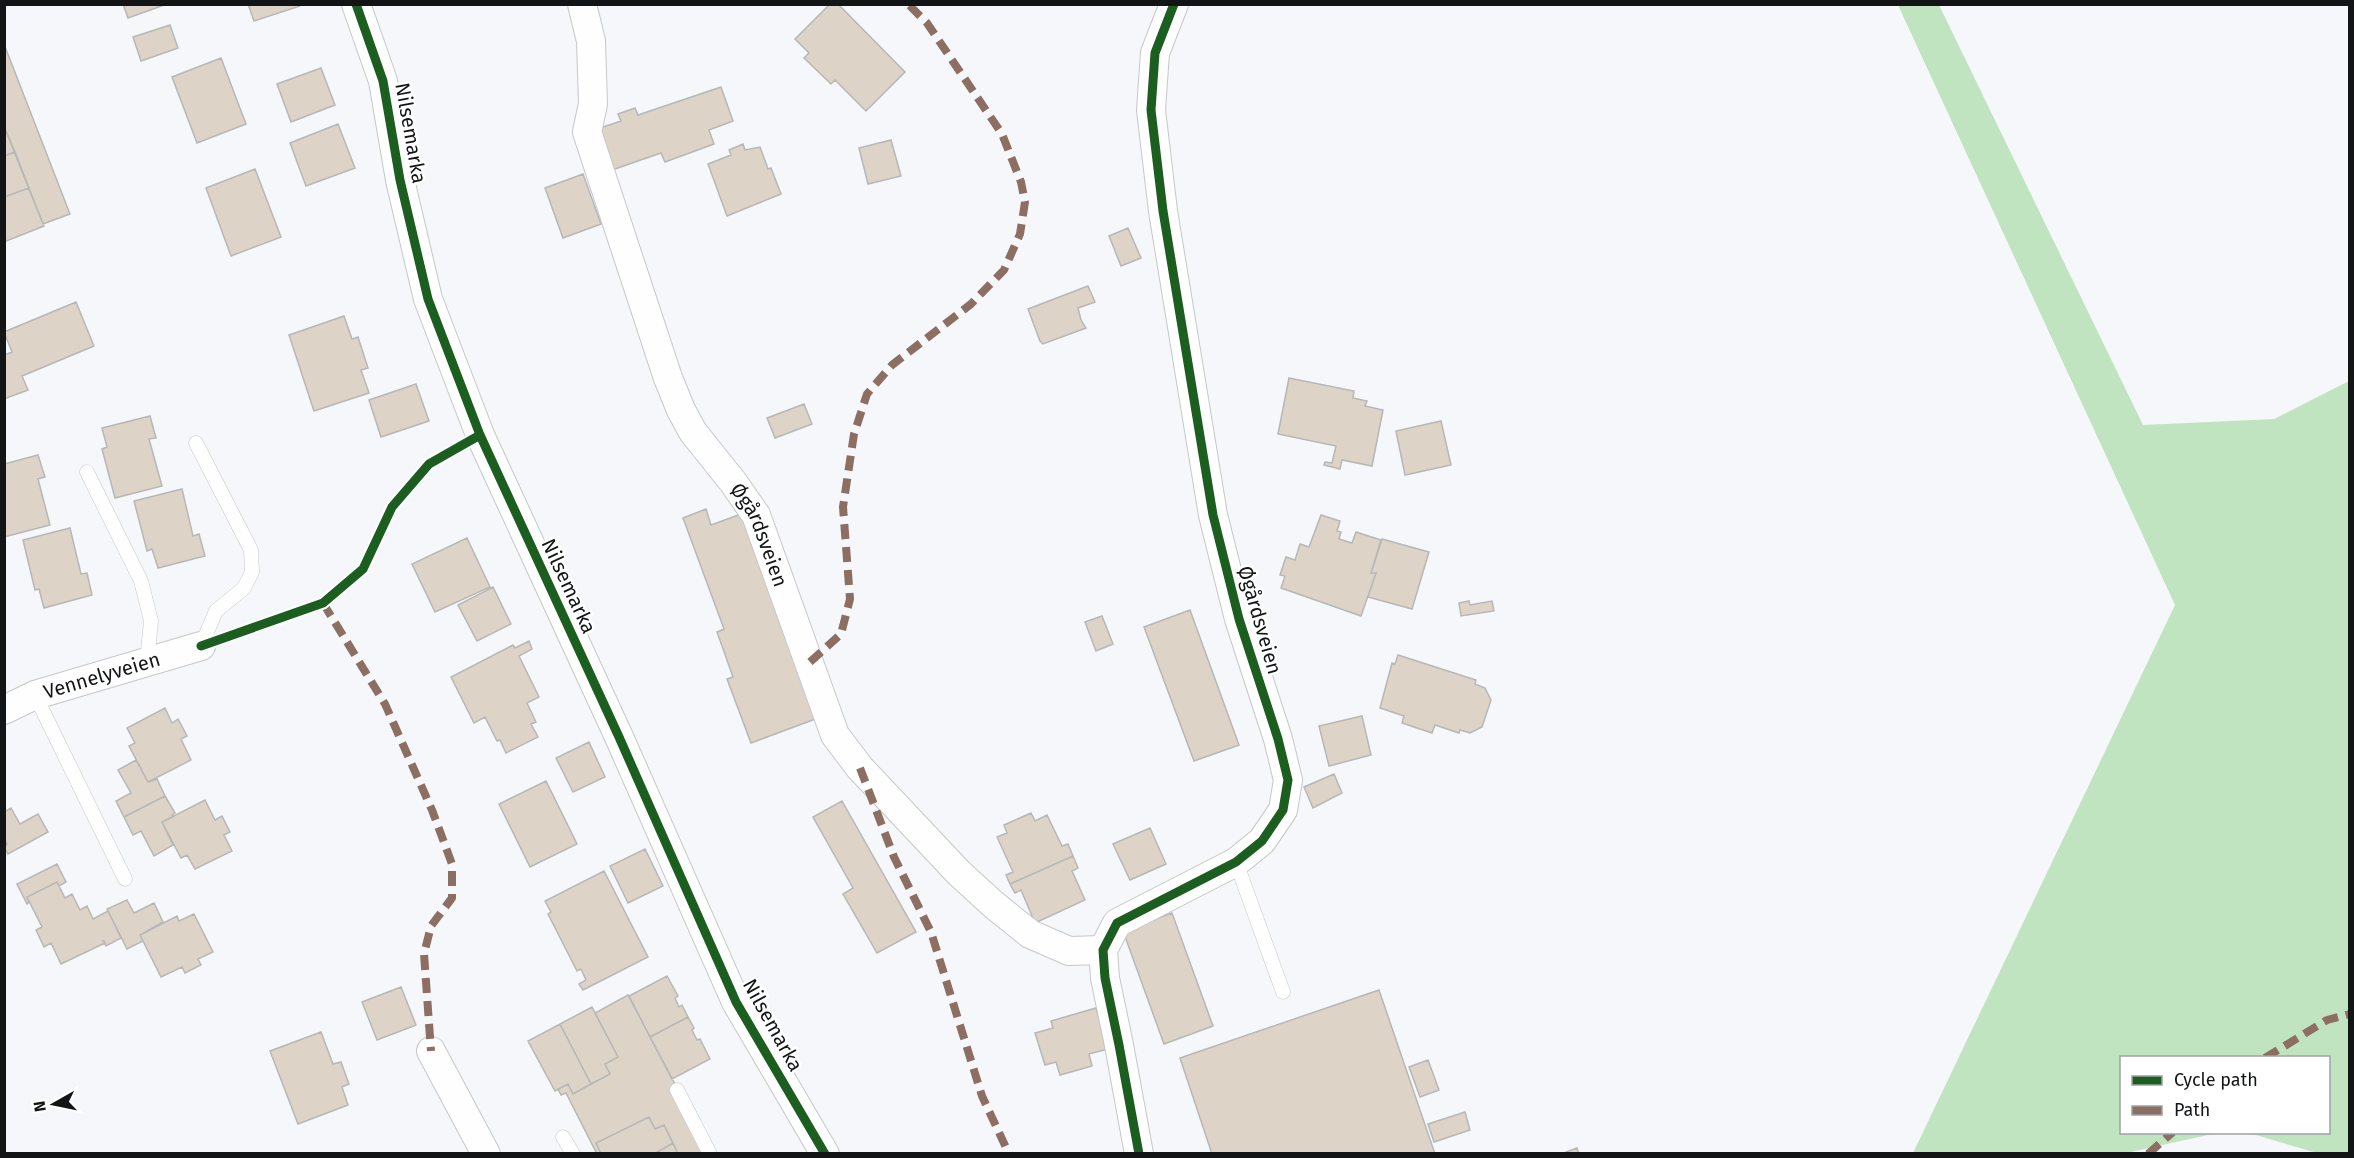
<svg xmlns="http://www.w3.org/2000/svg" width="2354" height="1158" viewBox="0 0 2354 1158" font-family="'Fira Sans',sans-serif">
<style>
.forest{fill:#c1e4c0}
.building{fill:#ddd3c6;stroke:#b7b7b7;stroke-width:1.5}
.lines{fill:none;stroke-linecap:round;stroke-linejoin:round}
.lane-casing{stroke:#c6c7ca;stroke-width:15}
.street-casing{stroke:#c6c7ca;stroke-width:30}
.lane{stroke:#fefefe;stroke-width:14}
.street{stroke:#fefefe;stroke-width:28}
.quiet{stroke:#8d6e63;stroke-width:8;stroke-dasharray:15 8;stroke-linecap:butt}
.cycleway-casing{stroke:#fff;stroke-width:13}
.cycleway{stroke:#1b5e20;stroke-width:9}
.labels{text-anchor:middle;stroke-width:5;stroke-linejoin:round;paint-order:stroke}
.street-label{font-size:20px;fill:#121416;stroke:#fff}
</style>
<rect width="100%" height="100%" fill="#f5f7fa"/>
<!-- forest -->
<path class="forest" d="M 1898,5 L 1939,5 L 2143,425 L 2274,419 L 2349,381 L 2349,1153 L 2317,1153 L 2249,1133 L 2328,1132 L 2328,1058 L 2122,1058 L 2122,1132 L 2217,1133 L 2126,1153 L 1913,1153 L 2175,605 Z"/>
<!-- building -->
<path class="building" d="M 123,4 L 167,4 L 128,18 Z
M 248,4 L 300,4 L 300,6 L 254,21 Z
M 830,4 L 838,4 L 905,72 L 866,111 L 835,80 L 831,84 L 804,58 L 809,53 L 795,39 Z
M 170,25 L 178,48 L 141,61 L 133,37 Z
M 4,44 L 70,214 L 43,224 L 4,126 Z
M 221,58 L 246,124 L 197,143 L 172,77 Z
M 321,68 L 335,105 L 291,122 L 277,84 Z
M 721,87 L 733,121 L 709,130 L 714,144 L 665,162 L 661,153 L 612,170 L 597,129 L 621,121 L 618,114 L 635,108 L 638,115 Z
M 338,124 L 355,168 L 306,186 L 290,143 Z
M 4,126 L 15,152 L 4,156 Z
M 891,140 L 901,176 L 868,184 L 859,148 Z
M 743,144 L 745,150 L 760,147 L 768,169 L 771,168 L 781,194 L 727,216 L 708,164 L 731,155 L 729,150 Z
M 15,152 L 29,188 L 4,197 L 4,156 Z
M 255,169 L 281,237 L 231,256 L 206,188 Z
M 583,174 L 601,224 L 563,238 L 545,188 Z
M 29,188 L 44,226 L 4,242 L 4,197 Z
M 1128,228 L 1141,258 L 1121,266 L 1109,236 Z
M 1088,286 L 1095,302 L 1078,308 L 1081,320 L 1086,328 L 1043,344 L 1040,341 L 1028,309 Z
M 76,302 L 94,346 L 22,376 L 28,390 L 4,399 L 4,355 L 12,352 L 4,332 Z
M 344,316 L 352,339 L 358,337 L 368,368 L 361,370 L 369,393 L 314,411 L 289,335 Z
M 1289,378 L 1354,391 L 1353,398 L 1367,401 L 1365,406 L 1383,410 L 1372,466 L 1342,460 L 1340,469 L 1324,465 L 1325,462 L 1332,463 L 1336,446 L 1278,434 Z
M 416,384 L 429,421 L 381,437 L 369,400 Z
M 804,404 L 812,424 L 775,438 L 767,418 Z
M 150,416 L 156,438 L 149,439 L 162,486 L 115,498 L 102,449 L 107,447 L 102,428 Z
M 1441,421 L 1451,465 L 1405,475 L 1396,431 Z
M 38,455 L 45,477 L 38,479 L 50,525 L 4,537 L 4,464 Z
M 182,489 L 193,536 L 199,534 L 205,556 L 158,568 L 152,549 L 147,551 L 134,501 Z
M 706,509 L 711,525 L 744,513 L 818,718 L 751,743 L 727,679 L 733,677 L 717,632 L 724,629 L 683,518 Z
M 1321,515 L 1340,521 L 1337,531 L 1341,532 L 1339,539 L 1352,543 L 1356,532 L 1381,540 L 1371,573 L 1376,573 L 1361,616 L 1281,588 L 1285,576 L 1280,575 L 1286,557 L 1295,560 L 1300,544 L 1309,547 Z
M 70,528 L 81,574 L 87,573 L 92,595 L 44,608 L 39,589 L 35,590 L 23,540 Z
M 467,538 L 490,587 L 435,612 L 412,564 Z
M 1382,539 L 1429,552 L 1412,609 L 1368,597 L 1376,573 L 1371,573 Z
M 493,587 L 511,624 L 477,641 L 458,605 Z
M 1469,601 L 1470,605 L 1492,601 L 1494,611 L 1461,616 L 1459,603 Z
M 1190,610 L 1239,745 L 1194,761 L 1144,627 Z
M 1102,616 L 1113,644 L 1096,651 L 1085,622 Z
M 529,641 L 532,649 L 519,656 L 539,697 L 527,703 L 536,722 L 531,724 L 538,737 L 506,753 L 500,740 L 497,741 L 485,717 L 474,723 L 451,677 L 513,645 L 515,648 Z
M 1398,655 L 1476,680 L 1475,684 L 1485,688 L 1491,700 L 1482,727 L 1470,733 L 1460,730 L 1459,733 L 1435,725 L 1432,733 L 1402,723 L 1404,716 L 1380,708 L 1392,663 L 1395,664 Z
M 165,708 L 172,723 L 178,719 L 187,736 L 181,739 L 191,760 L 148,782 L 129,746 L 135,743 L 127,728 Z
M 1362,716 L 1371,755 L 1329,766 L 1319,726 Z
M 589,742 L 605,777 L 573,792 L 556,758 Z
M 136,760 L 148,782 L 157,779 L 165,796 L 124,817 L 116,801 L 131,793 L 118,770 Z
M 1334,774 L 1342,793 L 1313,808 L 1304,787 Z
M 546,781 L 577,844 L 530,867 L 499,804 Z
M 165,796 L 175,813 L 172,815 L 173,817 L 162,822 L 173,845 L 154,856 L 141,831 L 133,835 L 124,817 Z
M 205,800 L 215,820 L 222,816 L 230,832 L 224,835 L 232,851 L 195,869 L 187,855 L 181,858 L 162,822 Z
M 842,801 L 916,932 L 877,953 L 843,894 L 853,888 L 813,817 Z
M 11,808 L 20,824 L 38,814 L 48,832 L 8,854 L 4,848 L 7,844 L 4,839 L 4,812 Z
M 1031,813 L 1035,821 L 1047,815 L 1062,846 L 1068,844 L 1073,856 L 1010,884 L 1006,875 L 1013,872 L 997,837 L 1007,833 L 1004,825 Z
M 1150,828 L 1166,864 L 1130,880 L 1113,844 Z
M 645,849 L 663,886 L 628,903 L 610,866 Z
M 1073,856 L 1078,868 L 1072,871 L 1085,900 L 1035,923 L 1021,890 L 1015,893 L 1010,884 Z
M 57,864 L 66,882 L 59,886 L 57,882 L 27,897 L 29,902 L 27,904 L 17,884 Z
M 604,871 L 648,957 L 583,990 L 579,984 L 586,980 L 581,969 L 577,971 L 548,914 L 551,912 L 545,901 Z
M 57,882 L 65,898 L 72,894 L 80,910 L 87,906 L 93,919 L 108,911 L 121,938 L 106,946 L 104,941 L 103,941 L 105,943 L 61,964 L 51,943 L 44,947 L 36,930 L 42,927 L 27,897 Z
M 127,900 L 134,913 L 154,903 L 163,922 L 140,935 L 143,941 L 127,949 L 107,909 Z
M 1172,913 L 1213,1026 L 1164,1044 L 1123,931 Z
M 194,914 L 213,952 L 198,959 L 201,965 L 185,973 L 182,967 L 161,977 L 140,935 L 177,916 L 179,921 Z
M 667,976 L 678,996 L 675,998 L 679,1007 L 682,1005 L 688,1017 L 650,1037 L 629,996 Z
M 401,987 L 416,1025 L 377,1040 L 362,1002 Z
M 1379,990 L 1435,1154 L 1212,1154 L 1180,1058 Z
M 628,995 L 685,1103 L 702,1154 L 678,1154 L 664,1125 L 655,1129 L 649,1117 L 596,1143 L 601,1154 L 597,1154 L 566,1093 L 561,1095 L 558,1089 L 568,1084 L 573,1094 L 610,1074 L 605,1064 L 618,1057 L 595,1013 Z
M 592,1007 L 618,1057 L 605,1064 L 610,1074 L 591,1084 L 560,1024 Z
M 1096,1008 L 1108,1049 L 1089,1054 L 1092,1066 L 1060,1075 L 1056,1062 L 1045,1065 L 1035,1033 L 1053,1028 L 1051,1021 Z
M 688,1017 L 694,1028 L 692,1030 L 697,1040 L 700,1039 L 710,1059 L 672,1079 L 650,1037 Z
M 560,1024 L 591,1084 L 573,1094 L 568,1084 L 555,1091 L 528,1041 Z
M 321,1032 L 333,1064 L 341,1062 L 349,1084 L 342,1087 L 348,1105 L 298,1124 L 270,1051 Z
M 1428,1060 L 1439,1090 L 1420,1097 L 1409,1067 Z
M 1465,1112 L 1470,1130 L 1434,1142 L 1428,1124 Z
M 649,1117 L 655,1129 L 664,1125 L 673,1143 L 654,1154 L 601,1154 L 596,1143 Z
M 673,1143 L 678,1154 L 654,1154 Z
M 1577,1148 L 1579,1154 L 1567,1154 L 1566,1152 Z"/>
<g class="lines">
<!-- lane casing -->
<g class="lane-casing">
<path id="lane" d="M 196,443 L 251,550 L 252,572 L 244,588 L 216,611 L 201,646
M 87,472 L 141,581 L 151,621 L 147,662
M 35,695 L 125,879
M 1236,862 L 1283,992
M 677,1090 L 710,1154
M 563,1137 L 573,1154"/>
</g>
<!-- street casing -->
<g class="street-casing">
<g id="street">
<path d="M 356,4 L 383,81 L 400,180 L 428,299 L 480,435 L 619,737 L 736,1002 L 825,1154"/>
<path id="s1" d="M 582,4 L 591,41 L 593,104 L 587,132 L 668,378 L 681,410 L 693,432 L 733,482 L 756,515 L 835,735 L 860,768 L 959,873 L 994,905 L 1030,934 L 1069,951 L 1103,950"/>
<path id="s2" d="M 4,710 L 35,695 L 201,646"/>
<path d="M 431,1051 L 486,1154"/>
<path d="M 1139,1154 L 1119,1045 L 1105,978 L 1103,950 L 1117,923 L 1236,862 L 1262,841 L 1283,810 L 1288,780 L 1278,739 L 1239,619 L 1213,515 L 1163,211 L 1151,110 L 1155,53 L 1174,4"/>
</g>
</g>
<!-- lane -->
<use href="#lane" class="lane"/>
<!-- street -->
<use href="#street" class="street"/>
<!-- quiet -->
<path class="quiet" d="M 323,603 L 385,704 L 432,810 L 452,864 L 452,898 L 431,926 L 424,954 L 431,1051
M 810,662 L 841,634 L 850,599 L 843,507 L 854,434 L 867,394 L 892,365 L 971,304 L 1004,270 L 1020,234 L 1025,202 L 1021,182 L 1002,134 L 927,23 L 908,4
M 860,768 L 894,857 L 931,932 L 982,1096 L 1009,1154
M 2265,1058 L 2327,1020 L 2350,1014
M 2148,1154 L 2173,1132"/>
<!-- cycleway casing -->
<g class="cycleway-casing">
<path id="cycleway" d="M 356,4 L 383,81 L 400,180 L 428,299 L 480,435 L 619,737 L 736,1002 L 825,1154
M 201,646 L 323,603 L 363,569 L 392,507 L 429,464 L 480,435
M 1139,1154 L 1119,1045 L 1105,978 L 1103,950 L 1117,923 L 1236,862 L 1262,841 L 1283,810 L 1288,780 L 1278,739 L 1239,619 L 1213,515 L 1163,211 L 1151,110 L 1155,53 L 1174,4"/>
</g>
<!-- cycleway -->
<use href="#cycleway" class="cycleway"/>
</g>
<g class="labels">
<!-- street labels -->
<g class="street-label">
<text transform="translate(411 133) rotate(80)" y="7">Nilsemarka</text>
<text dy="7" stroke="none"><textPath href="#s1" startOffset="572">Øgårdsveien</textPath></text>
<text transform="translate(569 586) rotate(65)" y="7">Nilsemarka</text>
<text transform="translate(1260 620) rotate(74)" y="7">Øgårdsveien</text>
<text dy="7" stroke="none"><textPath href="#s2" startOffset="104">Vennelyveien</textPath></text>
<text transform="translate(773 1025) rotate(61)" y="7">Nilsemarka</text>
</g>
</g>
<!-- border -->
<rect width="2354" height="1158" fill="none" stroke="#121416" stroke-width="12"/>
<!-- legend -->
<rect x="2120" y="1056" width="210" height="78" fill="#ffffff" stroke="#a0a1a2" stroke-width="1.5"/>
<rect x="2132" y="1076" width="30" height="9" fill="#1b5e20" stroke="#a0a1a2" stroke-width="1.5"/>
<text x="2174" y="1086" font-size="18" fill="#121416">Cycle path</text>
<rect x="2132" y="1106" width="30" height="9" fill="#8d6e63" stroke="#a0a1a2" stroke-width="1.5"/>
<text x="2174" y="1116" font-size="18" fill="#121416">Path</text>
<!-- north arrow -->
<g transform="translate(54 1104) rotate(261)" stroke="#ffffff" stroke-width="4.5" paint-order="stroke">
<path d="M0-4.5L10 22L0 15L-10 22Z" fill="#121416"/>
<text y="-9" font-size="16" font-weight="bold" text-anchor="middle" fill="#121416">N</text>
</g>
</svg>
